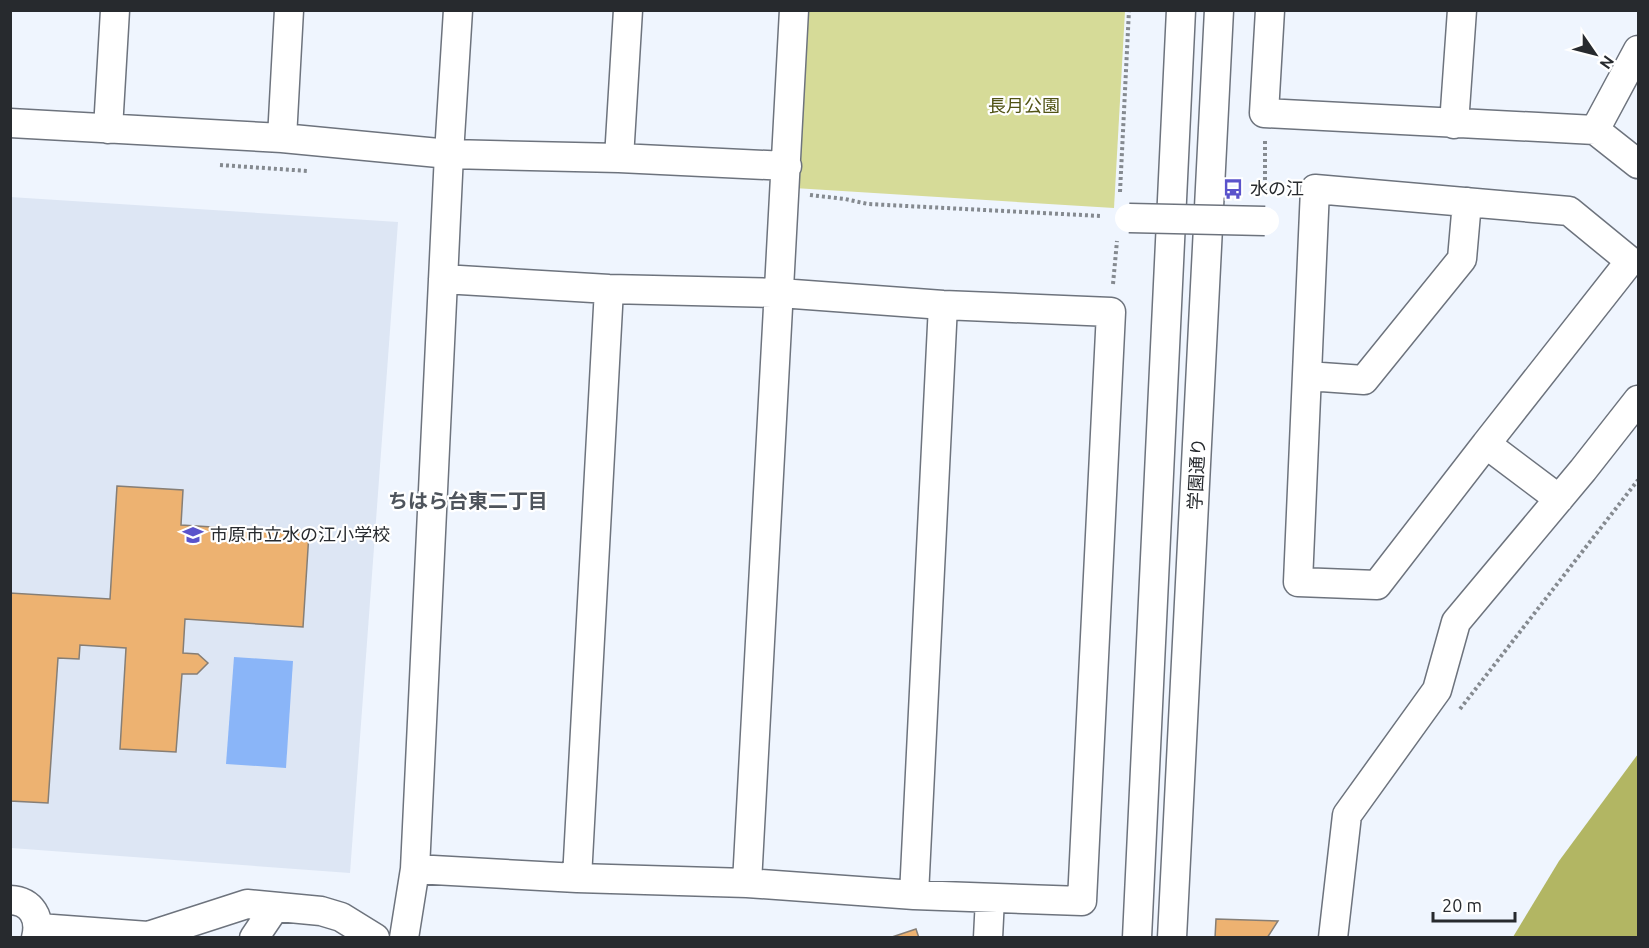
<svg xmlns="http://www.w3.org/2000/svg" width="1649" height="948" viewBox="0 0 1649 948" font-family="Ubuntu,'Noto Sans JP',sans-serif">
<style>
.built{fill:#dde6f4}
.green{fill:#d6db98}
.forest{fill:#b2b663}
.water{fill:#8ab5f8}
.building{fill:#edb271;stroke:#867e75;stroke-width:1.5}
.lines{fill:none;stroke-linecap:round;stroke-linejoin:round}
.minor-casing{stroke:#6d737d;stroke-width:31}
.path{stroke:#858a90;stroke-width:4;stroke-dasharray:3 3;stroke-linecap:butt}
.minor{stroke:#fff;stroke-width:28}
.minor-bridge-casing{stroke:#6d737d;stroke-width:31;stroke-linecap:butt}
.minor-bridge{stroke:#fff;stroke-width:28}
.labels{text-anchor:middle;stroke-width:4.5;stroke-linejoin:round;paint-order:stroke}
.park-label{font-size:18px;fill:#515315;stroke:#fff}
.poi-label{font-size:18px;fill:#272a2e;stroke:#fff;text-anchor:start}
.street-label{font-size:18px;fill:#272a2e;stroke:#fff}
.neighbourhood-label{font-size:20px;font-weight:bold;fill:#4e545c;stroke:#fff}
</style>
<rect width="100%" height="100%" fill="#eff5fe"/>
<!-- built -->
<path class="built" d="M 10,197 L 398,222 L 350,873 L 11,848 Z"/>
<!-- green -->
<path class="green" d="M 803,11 L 1125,11 L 1114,208 L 794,188 Z"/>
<!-- forest -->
<path class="forest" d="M 1638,754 L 1638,937 L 1513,937 L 1559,861 Z"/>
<!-- water -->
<path class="water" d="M 234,657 L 293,661 L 286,768 L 226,764 Z"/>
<!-- building -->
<path class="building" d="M 117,486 L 183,490 L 181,525 L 309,533 L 303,627 L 185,619 L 183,653 L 198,654 L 208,663 L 197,674 L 182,674 L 176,752 L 120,749 L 126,648 L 80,645 L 79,659 L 58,658 L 48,803 L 10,801 L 10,593 L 110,599 Z
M 1216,919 L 1278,921 L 1267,938 L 1215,938 Z
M 916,929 L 919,938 L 889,938 Z"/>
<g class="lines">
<!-- minor casing -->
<g class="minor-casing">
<path id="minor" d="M 1270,10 L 1264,113 L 1595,130 L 1638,164
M 10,123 L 282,138 L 449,154 L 619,158 L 787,166
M 1454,124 L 1462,10
M 108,129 L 115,10
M 1595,130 L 1638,50
M 282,138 L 289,10
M 619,158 L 628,10
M 1307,376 L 1364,380 L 1462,259 L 1467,202
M 1486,444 L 1630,261 L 1569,211 L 1315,189 L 1298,582 L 1377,585 L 1486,444 L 1559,499
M 415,869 L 577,878 L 747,883 L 914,895 L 1082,901 L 1111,312 L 943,305 L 780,293 L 609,289 L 443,279
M 577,878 L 609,289
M 747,883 L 794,10
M 914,895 L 943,305
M 10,900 C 32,901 41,918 36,938
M 39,928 L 148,936 L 247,904 L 321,911 L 341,917 L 375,938
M 254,938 L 275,907
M 404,938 L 415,869 L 449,154 L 458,10
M 988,938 L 990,898
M 1137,938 L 1181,10
M 1172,938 L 1219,10
M 1333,938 L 1347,815 L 1437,690 L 1456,622 L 1583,470 L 1638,400"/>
</g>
<!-- path -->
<path class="path" d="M 1265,141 L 1265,193
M 220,165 L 308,171
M 1120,192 L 1129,10
M 810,195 L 845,199 L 868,204 L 1101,216
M 1113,284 L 1117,241
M 1460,709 L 1638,480"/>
<!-- minor -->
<use href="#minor" class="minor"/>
<!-- minor-bridge casing -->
<g class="minor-bridge-casing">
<path id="minor-bridge" d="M 1129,218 L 1265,221"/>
</g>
<!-- minor-bridge -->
<use href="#minor-bridge" class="minor-bridge"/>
</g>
<!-- icons -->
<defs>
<g id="bus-bare" transform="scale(1.62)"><path d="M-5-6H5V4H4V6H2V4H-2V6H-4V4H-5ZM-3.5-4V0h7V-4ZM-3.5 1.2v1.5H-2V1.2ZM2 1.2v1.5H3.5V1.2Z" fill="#5a53cb" stroke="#fff" stroke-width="2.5" paint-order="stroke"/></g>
<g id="school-bare" transform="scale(1.62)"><path d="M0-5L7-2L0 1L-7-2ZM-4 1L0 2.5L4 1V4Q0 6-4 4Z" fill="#5a53cb" stroke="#fff" stroke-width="2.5" paint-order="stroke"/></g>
</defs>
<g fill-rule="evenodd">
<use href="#bus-bare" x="1233" y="189"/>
<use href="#school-bare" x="193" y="535"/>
</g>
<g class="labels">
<!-- park labels -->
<g class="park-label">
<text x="1024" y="112">長月公園</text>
</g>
<!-- poi labels -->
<g class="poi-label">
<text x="1250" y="195">水の江</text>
<text x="210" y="541">市原市立水の江小学校</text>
</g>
<!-- street labels -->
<g class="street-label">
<text transform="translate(1197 474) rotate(-87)" y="6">学園通り</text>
</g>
<!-- neighbourhood labels -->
<g class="neighbourhood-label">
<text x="468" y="508">ちはら台東二丁目</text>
</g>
</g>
<!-- border -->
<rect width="1649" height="948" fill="none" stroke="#272a2e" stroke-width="24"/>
<!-- north arrow -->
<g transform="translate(1595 54) rotate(125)" stroke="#ffffff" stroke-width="4.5" paint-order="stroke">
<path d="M0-4.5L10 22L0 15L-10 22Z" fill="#272a2e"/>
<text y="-9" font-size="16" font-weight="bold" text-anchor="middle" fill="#272a2e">N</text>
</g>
<!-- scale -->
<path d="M1433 912v9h82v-9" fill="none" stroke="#272a2e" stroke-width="3"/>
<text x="1442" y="912" font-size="18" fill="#272a2e" stroke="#ffffff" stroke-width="4.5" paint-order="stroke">20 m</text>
</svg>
